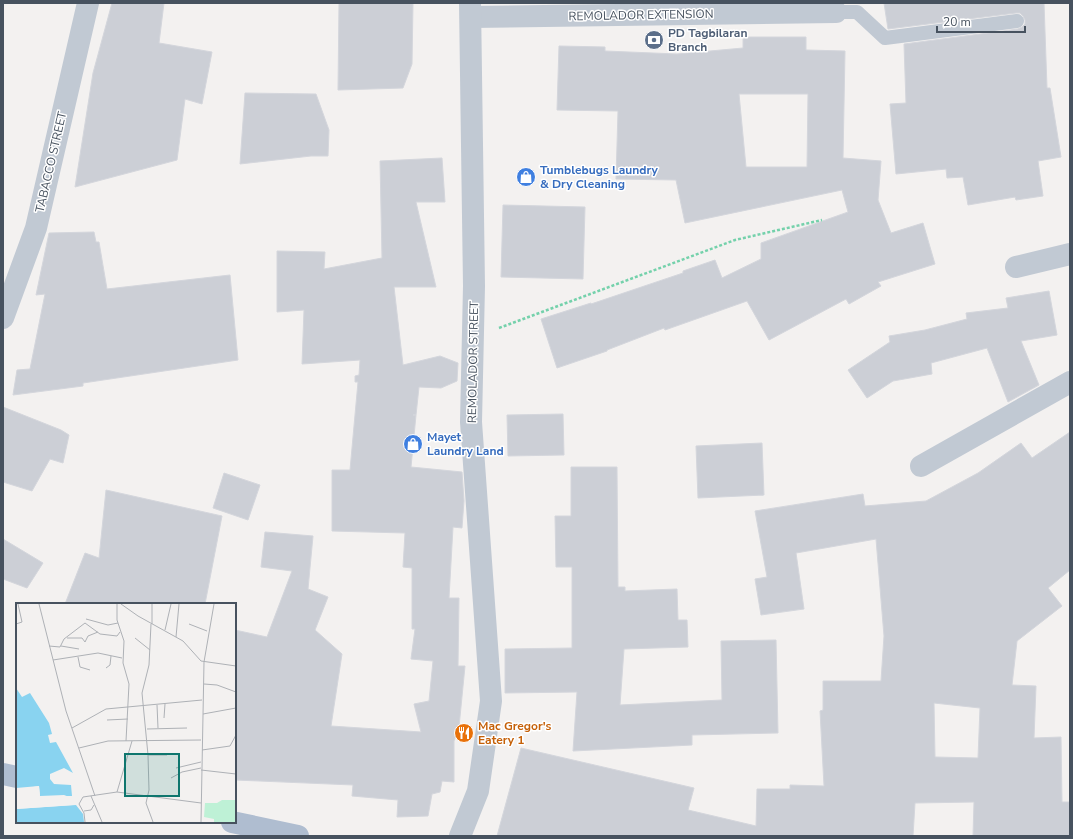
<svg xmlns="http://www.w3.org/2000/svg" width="1073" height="839" viewBox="0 0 1073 839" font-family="'Nunito Sans',sans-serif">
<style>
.building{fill:#cccfd6;stroke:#d4d6dc;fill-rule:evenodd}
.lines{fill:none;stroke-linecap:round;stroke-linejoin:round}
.path{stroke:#74d1ab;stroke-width:2.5;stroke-dasharray:3 2;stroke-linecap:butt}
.service{stroke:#c1c9d3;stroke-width:14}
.minor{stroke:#c1c9d3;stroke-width:22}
.tertiary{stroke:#c1c9d3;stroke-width:22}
.primary{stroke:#afbdd0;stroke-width:22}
.labels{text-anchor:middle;stroke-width:3;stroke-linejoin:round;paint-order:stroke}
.street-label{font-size:12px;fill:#47525f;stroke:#fff}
.service-label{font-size:12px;font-weight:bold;fill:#4e5e75;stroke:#fff;text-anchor:start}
.shop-label{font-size:12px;font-weight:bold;fill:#366cbe;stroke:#fff;text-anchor:start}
.food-label{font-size:12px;font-weight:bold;fill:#c56008;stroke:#fff;text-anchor:start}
.inset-road{fill:none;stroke:#aeb1b6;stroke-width:1}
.view{fill:#0f766e;fill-opacity:0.15;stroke:#0f766e;stroke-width:2}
.inset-edge{fill:none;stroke:#47525f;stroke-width:2}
</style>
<rect width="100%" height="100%" fill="#f3f1f0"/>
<!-- building -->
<path class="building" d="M 112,3 L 164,3 L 159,43 L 212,52 L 202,104 L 185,99 L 177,160 L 75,187 L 93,73 Z
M 339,3 L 413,3 L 412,64 L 403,88 L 338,90 Z
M 884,3 L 1044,3 L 1047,88 L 1050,88 L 1061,157 L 1038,161 L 1043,196 L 1016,200 L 1015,197 L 968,205 L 963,177 L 947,178 L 946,169 L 896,174 L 890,104 L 906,103 L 904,44 L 1018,29 L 1022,27 L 1025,24 L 1025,20 L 1023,16 L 1020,13 L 1016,13 L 888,29 Z
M 743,37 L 806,37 L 806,50 L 845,51 L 843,158 L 881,161 L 878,200 L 891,233 L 923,223 L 935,264 L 878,282 L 881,286 L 849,304 L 846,299 L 769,340 L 747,301 L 665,330 L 664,328 L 607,350 L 607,351 L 557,368 L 541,319 L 591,303 L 591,304 L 683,273 L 683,271 L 715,260 L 722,278 L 761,259 L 761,243 L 848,212 L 842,190 L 685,223 L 676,180 L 616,179 L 618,111 L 557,110 L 559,46 L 605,47 L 605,51 L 677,54 L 743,48 ZM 739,94 L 808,94 L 807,167 L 746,167 Z
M 245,93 L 316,94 L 329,130 L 328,156 L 311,156 L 240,164 Z
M 442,158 L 445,202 L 416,202 L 436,287 L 394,287 L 403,365 L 440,356 L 458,363 L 457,381 L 441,388 L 419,387 L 416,415 L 413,415 L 416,415 L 411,467 L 462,472 L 464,501 L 462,528 L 453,527 L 449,598 L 459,598 L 458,666 L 465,666 L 459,727 L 454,741 L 454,782 L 442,781 L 440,792 L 432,794 L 428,816 L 397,817 L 398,800 L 352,796 L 353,785 L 235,780 L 235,630 L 267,637 L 292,571 L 261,567 L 265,532 L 313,536 L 308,589 L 328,597 L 315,630 L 342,654 L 331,726 L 421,732 L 414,704 L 429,701 L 433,661 L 411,659 L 415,629 L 412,629 L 412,568 L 403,567 L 405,533 L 332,531 L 332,470 L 350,470 L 358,382 L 355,382 L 355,376 L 359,375 L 360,360 L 302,364 L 304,310 L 277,312 L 277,251 L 325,252 L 324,269 L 382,258 L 380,161 Z
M 503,205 L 585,207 L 583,279 L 501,277 Z
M 94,232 L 96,242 L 99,242 L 107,289 L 230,275 L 238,360 L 83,383 L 83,386 L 13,395 L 17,370 L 30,369 L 45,294 L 36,295 L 49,233 Z
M 1049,291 L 1057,335 L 1021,341 L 1039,385 L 1008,402 L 987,348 L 931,363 L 932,374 L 893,381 L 867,398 L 848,370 L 890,342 L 889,336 L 925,330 L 967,319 L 966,313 L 1008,308 L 1006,298 Z
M 3,407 L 61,430 L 69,435 L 63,463 L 50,459 L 32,491 L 3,482 Z
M 563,414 L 564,455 L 508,456 L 507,415 Z
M 1070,432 L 1070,570 L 1048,588 L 1062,606 L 1017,641 L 1012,685 L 1036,686 L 1034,738 L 1061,737 L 1062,802 L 1070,802 L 1070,836 L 973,836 L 974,802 L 915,803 L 913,836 L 497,836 L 521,748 L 694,788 L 688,810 L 756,826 L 757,789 L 790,789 L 790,785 L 824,786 L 820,711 L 823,710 L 823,681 L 881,681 L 884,636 L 876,539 L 796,553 L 804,609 L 761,615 L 755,579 L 767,577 L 755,511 L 863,494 L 865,506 L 926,501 L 978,473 L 1021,443 L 1032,458 ZM 934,703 L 980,708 L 978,758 L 935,757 Z
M 762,443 L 764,495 L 698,498 L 696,446 Z
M 571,467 L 617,467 L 618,587 L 625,587 L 625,591 L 677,589 L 678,620 L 687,620 L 688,647 L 624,649 L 620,705 L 722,700 L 721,641 L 776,640 L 778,733 L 692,735 L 692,745 L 573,751 L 577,692 L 505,693 L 505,649 L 572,648 L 572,567 L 556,567 L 555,516 L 571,516 Z
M 224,473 L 260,485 L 248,520 L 213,508 Z
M 106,490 L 222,516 L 205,604 L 65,604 L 85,553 L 99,558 Z
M 3,539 L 43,563 L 27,588 L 3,579 Z"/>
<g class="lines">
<!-- path -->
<path class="path" d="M 499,328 L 735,240 L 822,220"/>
<!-- service -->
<path class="service" d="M 836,12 L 857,12 L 885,38 L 1017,21"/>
<!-- minor -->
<path class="minor" d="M 471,17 L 836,12
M 1016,267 L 1070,254
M 3,318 L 36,228 L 88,3
M 921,466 L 1070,382"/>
<!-- tertiary -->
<path class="tertiary" d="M 460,836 L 478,791 L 491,701 L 471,422 L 474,286 L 470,3"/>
<!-- primary -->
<path class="primary" d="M 3,774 L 17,777
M 232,822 L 298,836"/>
</g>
<!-- icons -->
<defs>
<g id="bank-disc" transform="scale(1)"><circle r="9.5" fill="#5c6f8a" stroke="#fff"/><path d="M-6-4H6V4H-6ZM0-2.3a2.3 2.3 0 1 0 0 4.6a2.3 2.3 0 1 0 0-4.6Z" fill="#fff"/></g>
<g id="shop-disc" transform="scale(1)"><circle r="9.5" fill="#3f7fe0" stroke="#fff"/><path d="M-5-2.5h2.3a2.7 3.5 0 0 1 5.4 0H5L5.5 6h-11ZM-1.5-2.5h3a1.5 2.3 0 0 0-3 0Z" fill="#fff"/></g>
<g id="restaurant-disc" transform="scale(1)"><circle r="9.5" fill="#e8710a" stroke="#fff"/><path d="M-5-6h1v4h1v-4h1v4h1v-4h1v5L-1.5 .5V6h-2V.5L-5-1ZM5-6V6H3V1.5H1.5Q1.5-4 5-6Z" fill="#fff"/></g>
</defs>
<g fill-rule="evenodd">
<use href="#bank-disc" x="654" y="40"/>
<use href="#shop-disc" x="526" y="177"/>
<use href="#shop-disc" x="413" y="444"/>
<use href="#restaurant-disc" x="464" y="733"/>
</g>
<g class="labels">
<!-- street labels -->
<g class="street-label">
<text transform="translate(641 15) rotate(-1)" y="4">REMOLADOR EXTENSION</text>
<text transform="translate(51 162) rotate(-77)" y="4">TABACCO STREET</text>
<text transform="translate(473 362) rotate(-89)" y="4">REMOLADOR STREET</text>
</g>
<!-- service labels -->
<g class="service-label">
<text x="668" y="37">PD Tagbilaran<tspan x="668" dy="14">Branch</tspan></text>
</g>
<!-- shop labels -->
<g class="shop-label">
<text x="540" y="174">Tumblebugs Laundry<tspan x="540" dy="14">&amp; Dry Cleaning</tspan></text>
<text x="427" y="441">Mayet<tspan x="427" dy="14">Laundry Land</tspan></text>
</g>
<!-- food labels -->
<g class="food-label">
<text x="478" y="730">Mac Gregor's<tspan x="478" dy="14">Eatery 1</tspan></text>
</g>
</g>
<!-- overview -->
<g transform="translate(16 603)">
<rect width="220" height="220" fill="#f3f1f0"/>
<path d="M 206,197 L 220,197 L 220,219 L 198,219 L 198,216 L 188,214 L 189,200 L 201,200 Z" fill="#bef1d6"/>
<path d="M 0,85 L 6,94 L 14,90 L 33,120 L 36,131 L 32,132 L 34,140 L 40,139 L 57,170 L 48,165 L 34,171 L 34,176 L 38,181 L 55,182 L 56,193 L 24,193 L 23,183 L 0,185 ZM 60,202 L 67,211 L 68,219 L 0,219 L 0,206 Z" fill="#89d3f0"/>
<path d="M 23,183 L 24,193 L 48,192 L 56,195 L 24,195 L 21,185 L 0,187 ZM 57,200 L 57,202 L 0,206 L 0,204 Z" fill="#f3f1f0"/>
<path class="inset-road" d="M 23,1 L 50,108 L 79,193M 101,1 L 101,17 L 108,38 L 107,60 L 113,81 L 110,138M 105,1 L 122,13 L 167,38 L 185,58 L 220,63M 136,1 L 136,21M 70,16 L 92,22 L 102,20M 0,21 L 6,19 L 2,1M 135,21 L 133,62 L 126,90 L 132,152 L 133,187 L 130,200 L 137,219M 173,21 L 191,28M 149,27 L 155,1M 160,34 L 163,1M 51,35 L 66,35 L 69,39 L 72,33 L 82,29M 119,35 L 134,47M 33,43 L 44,44 L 48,36 L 69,20 L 84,31 L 101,33 L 104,29M 45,43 L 63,46M 62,54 L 64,64 L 74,67M 37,57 L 82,50 L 106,55M 90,65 L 94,62 L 95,53M 188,81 L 201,82 L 220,89M 141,102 L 142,125M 187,111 L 220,105M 148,115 L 149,101M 91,117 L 112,116M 56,125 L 90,106 L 186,97M 131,126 L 171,125M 63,145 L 92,138 L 185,137M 186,147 L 214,143 L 220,132M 132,152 L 151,152M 160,165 L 185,159M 185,167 L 220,171M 155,175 L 166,169 L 185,165M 101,189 L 116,138M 75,193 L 86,219M 68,208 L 75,207 L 78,202M 69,219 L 68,210 L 63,201 L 67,194 L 101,189 L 185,200M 185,219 L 188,59 L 198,1"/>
<path class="view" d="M 109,151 L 163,151 L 163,193 L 109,193 Z"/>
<rect width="220" height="220" class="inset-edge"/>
</g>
<!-- border -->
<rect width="1073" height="839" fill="none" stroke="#47525f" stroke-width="8"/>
<!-- scale -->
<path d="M937 26v6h88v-6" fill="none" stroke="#47525f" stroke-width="2"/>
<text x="943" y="26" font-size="12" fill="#47525f" stroke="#ffffff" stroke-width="3" paint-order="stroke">20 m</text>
</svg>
